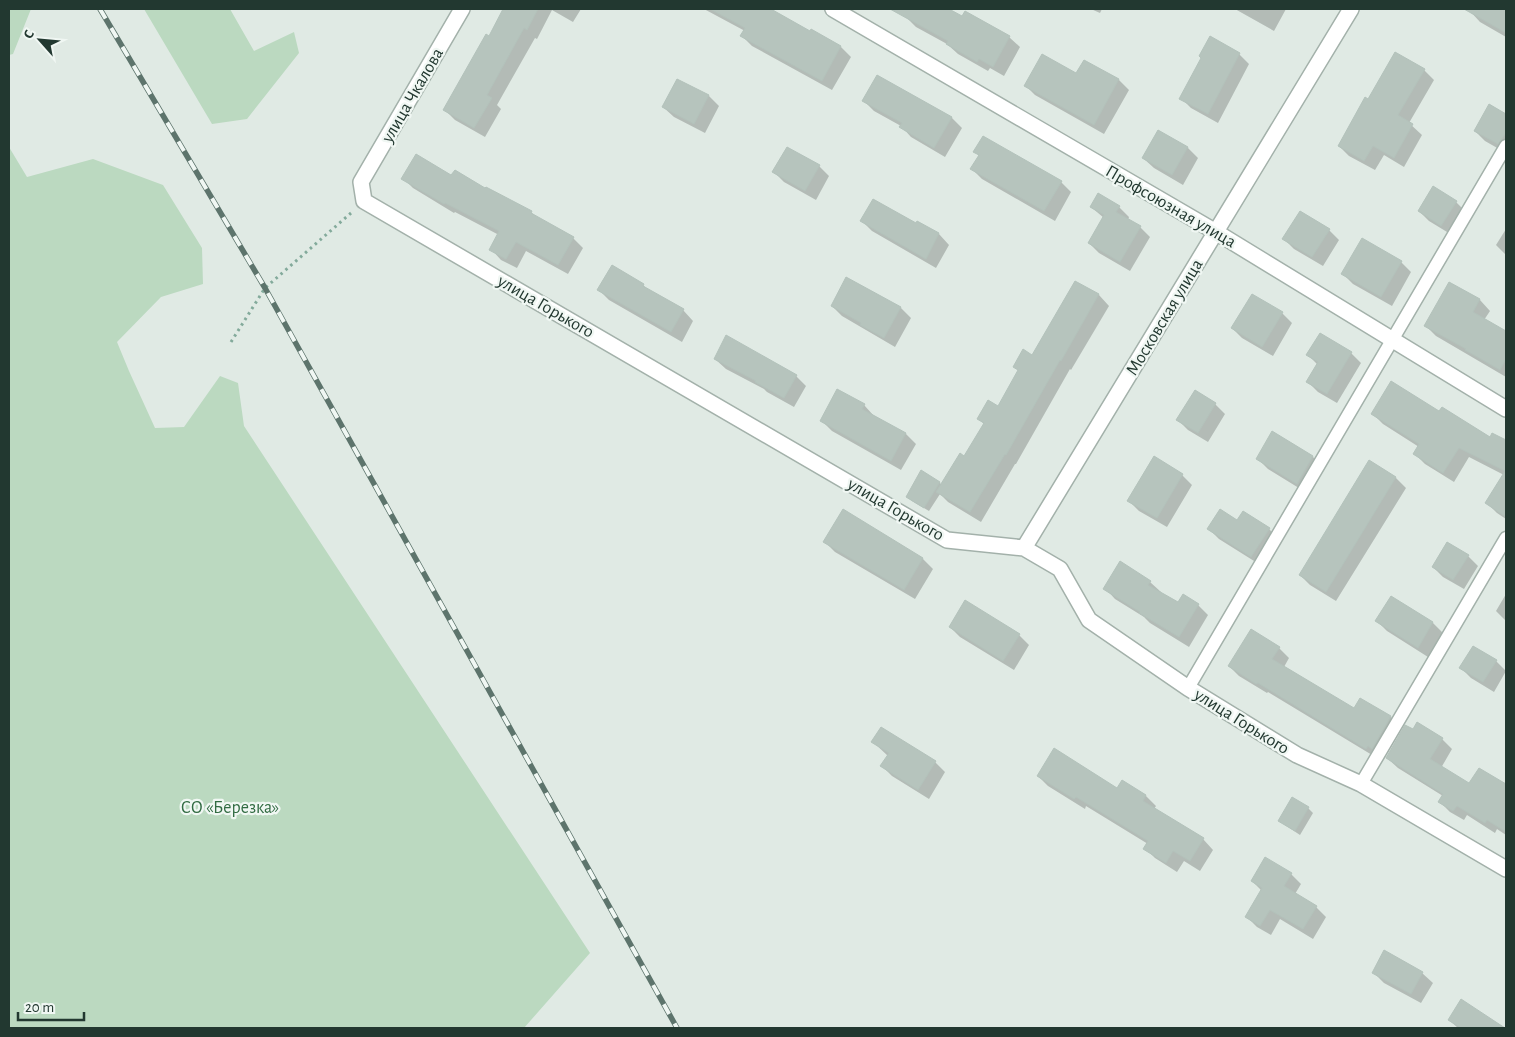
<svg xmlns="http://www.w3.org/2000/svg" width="1515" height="1037" viewBox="0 0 1515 1037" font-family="'Alegreya Sans',sans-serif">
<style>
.green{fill:#bbd9c0}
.shadow{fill:#0003}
.building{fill:#b6c4bd;stroke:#b3c2bb}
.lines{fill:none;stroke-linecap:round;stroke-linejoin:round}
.lane-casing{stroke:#a3b1aa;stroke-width:15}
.street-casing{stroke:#a3b1aa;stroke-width:18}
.path{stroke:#83aa9b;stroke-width:3;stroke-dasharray:2.5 4;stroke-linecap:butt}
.lane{stroke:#fff;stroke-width:12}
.street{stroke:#fff;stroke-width:15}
.rail-casing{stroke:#5d746c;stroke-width:5.5}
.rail{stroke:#f0f7f3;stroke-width:4;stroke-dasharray:11;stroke-linecap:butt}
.labels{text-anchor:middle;stroke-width:4.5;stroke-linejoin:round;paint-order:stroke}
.street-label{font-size:18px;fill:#223830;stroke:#f0f7f3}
.park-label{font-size:18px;fill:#316b42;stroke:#f0f7f3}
</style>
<rect width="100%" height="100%" fill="#e0eae4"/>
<!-- green -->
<path class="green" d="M 9,9 L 31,9 L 13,54 L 9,55 Z
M 144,9 L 230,9 L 254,51 L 294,32 L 299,53 L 247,119 L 212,124 Z
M 9,147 L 27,177 L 93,159 L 163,185 L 202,248 L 203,284 L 161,297 L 117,342 L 129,371 L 155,428 L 184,427 L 220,376 L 238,383 L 244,426 L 590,953 L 524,1028 L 9,1028 Z"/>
<!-- shadow -->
<path class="shadow" d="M 505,9 L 581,9 L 573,22 L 552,10 L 537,39 L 535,38 L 497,105 L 501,109 L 485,137 L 455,120 L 444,109 L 490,37 Z
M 704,9 L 769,9 L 811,33 L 841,47 L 851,57 L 832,90 L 752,46 L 742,36 L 745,31 Z
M 910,9 L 947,9 L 963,18 L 965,12 L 1009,37 L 1020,47 L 1004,76 L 990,68 L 988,71 L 958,54 L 947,44 L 916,27 L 906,17 Z
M 1091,9 L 1102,9 L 1100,13 Z
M 1235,9 L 1286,9 L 1274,31 Z
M 1469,9 L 1506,9 L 1506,37 L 1480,22 L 1469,10 Z
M 1239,54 L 1249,64 L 1218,123 L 1191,108 L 1181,98 Z
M 1084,61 L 1119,80 L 1129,90 L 1104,134 L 1035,95 L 1025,85 L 1077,74 Z
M 1424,70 L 1434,80 L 1409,123 L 1422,135 L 1404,167 L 1384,155 L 1375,170 L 1349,156 L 1339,146 L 1369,100 Z
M 877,77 L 952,118 L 962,128 L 945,157 L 911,137 L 901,126 L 874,111 L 864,101 Z
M 677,80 L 709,96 L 719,106 L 705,133 L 674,117 L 663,107 Z
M 1490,105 L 1506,115 L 1506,153 L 1485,141 L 1475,131 Z
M 1158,132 L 1188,148 L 1198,158 L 1183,185 L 1154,168 L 1143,158 Z
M 975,151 L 1061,182 L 1071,192 L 1055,221 L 982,179 L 972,169 L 979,156 Z
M 819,166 L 829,176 L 816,200 L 784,182 L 774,172 Z
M 452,177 L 486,189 L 531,212 L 536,217 L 573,238 L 583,248 L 568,274 L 526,251 L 517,268 L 501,260 L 491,249 L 499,235 L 455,212 L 454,213 L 413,188 L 403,178 Z
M 1456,202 L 1466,212 L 1452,235 L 1429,221 L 1419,211 Z
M 1091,207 L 1119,207 L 1129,217 L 1128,220 L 1140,227 L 1150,237 L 1130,271 L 1099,253 L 1089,243 L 1104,218 Z
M 862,221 L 917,225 L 918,223 L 939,234 L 949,245 L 936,268 L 872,231 Z
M 1506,229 L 1506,255 L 1496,245 Z
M 1329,230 L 1339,240 L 1323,266 L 1294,249 L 1284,239 Z
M 1401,262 L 1411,272 L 1392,306 L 1353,284 L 1343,274 Z
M 847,279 L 901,308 L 911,318 L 895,347 L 842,316 L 832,306 Z
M 1076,283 L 1099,295 L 1109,306 L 1071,370 L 1070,369 L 1016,464 L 1015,464 L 981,522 L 948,502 L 940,494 L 929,511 L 912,501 L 907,496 L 939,482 L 942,485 L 965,457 L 984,424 L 979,419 L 999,408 L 1019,371 L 1015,367 L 1033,356 Z
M 1449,284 L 1480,300 L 1490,311 L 1484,320 L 1506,333 L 1506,377 L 1436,336 L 1426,326 Z
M 643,285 L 649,291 L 683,310 L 693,321 L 682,342 L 609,300 L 599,290 Z
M 1282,313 L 1292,323 L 1273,356 L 1242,338 L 1232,328 Z
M 1351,353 L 1361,363 L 1337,403 L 1318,392 L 1308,382 L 1318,365 L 1308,355 Z
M 715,359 L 796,376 L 806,386 L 794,407 L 767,392 L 764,389 L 726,369 Z
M 1215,404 L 1225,414 L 1208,442 L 1188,430 L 1178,420 Z
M 864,405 L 874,416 L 906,434 L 916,444 L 901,470 L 832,431 L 822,421 Z
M 1440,413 L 1490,439 L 1492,435 L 1506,442 L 1506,519 L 1497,513 L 1487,503 L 1504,475 L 1469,457 L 1454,482 L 1425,464 L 1415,454 L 1419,447 L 1383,424 L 1373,414 Z
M 1273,433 L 1313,457 L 1323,467 L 1307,493 L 1268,469 L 1258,459 Z
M 1370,462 L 1396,478 L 1406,488 L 1336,601 L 1310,585 L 1300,575 Z
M 1182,475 L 1192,485 L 1167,527 L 1139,511 L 1129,501 Z
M 843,511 L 923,559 L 933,569 L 915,599 L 835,552 L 825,542 Z
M 1237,522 L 1269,529 L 1279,539 L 1262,566 L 1219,539 L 1209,529 Z
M 1448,544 L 1468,556 L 1478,566 L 1464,589 L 1443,577 L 1433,567 Z
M 1120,563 L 1150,582 L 1161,592 L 1160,593 L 1178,604 L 1198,605 L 1208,615 L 1189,647 L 1150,623 L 1144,617 L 1115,599 L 1105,588 Z
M 1506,594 L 1506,621 L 1496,611 Z
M 1392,598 L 1433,623 L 1443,633 L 1428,657 L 1387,631 L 1377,621 Z
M 950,627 L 1019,635 L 1029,645 L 1014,670 L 960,637 Z
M 1279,648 L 1289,658 L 1284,667 L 1355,710 L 1361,700 L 1391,717 L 1401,728 L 1377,758 L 1268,692 L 1267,693 L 1239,676 L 1229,666 Z
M 1496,661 L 1506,671 L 1494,692 L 1471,678 L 1461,668 Z
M 882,729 L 935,762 L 945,772 L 929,799 L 892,776 L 882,766 L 888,756 L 873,742 Z
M 1413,730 L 1442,739 L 1452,749 L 1441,768 L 1470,785 L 1479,769 L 1506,786 L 1506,835 L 1497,829 L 1495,833 L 1467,815 L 1464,820 L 1450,812 L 1440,802 L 1443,796 L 1398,768 L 1387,758 Z
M 1038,776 L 1118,789 L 1122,782 L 1146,796 L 1156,806 L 1154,809 L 1203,839 L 1213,850 L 1200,871 L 1184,861 L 1177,872 L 1155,858 L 1145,848 L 1148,844 L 1086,806 L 1085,809 L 1048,786 Z
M 1292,799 L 1308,808 L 1313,813 L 1300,835 L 1285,825 L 1280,821 Z
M 1291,874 L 1301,884 L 1295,894 L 1316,907 L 1326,917 L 1313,939 L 1280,919 L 1271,935 L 1257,927 L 1247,917 L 1262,891 L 1252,881 Z
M 1385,952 L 1422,973 L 1433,983 L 1421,1003 L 1384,983 L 1374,973 Z
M 1449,1020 L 1491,1020 L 1499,1028 L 1458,1028 Z"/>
<!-- building -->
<path class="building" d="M 503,9 L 538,9 L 527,30 L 524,28 L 487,95 L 492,98 L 474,128 L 443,110 L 486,34 L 489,36 Z
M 710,9 L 771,9 L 810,31 L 811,29 L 841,46 L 822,81 L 740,36 L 745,28 Z
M 890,9 L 949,9 L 962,16 L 965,11 L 1010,36 L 993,67 L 979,59 L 977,62 L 946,44 L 948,41 Z
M 1464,9 L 1506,9 L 1506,33 Z
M 1210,36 L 1240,53 L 1208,114 L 1179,99 L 1201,58 L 1199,56 Z
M 1395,52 L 1425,69 L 1398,115 L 1413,124 L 1394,158 L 1373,146 L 1364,161 L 1338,146 L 1365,97 L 1368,99 Z
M 1042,54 L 1076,73 L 1084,60 L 1119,79 L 1094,125 L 1024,86 Z
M 877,75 L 952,117 L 934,148 L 899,127 L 902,123 L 862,101 Z
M 677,79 L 709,95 L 694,124 L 662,107 Z
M 1489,104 L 1506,114 L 1506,133 L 1498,144 L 1474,131 Z
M 1158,130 L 1188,147 L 1172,175 L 1142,158 Z
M 983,136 L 1062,181 L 1044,211 L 970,169 L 979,155 L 973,152 Z
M 787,147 L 820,165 L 805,191 L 772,172 Z
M 416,154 L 451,175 L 455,170 L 485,188 L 486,187 L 532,211 L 531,213 L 574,237 L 558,265 L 516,242 L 506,259 L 489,250 L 499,231 L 445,203 L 444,204 L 401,179 Z
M 1433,186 L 1457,201 L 1441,226 L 1418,211 Z
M 1098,193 L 1120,206 L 1116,212 L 1141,226 L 1120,262 L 1088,243 L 1104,215 L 1090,207 Z
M 873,199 L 916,223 L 917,221 L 939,233 L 926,259 L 860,221 Z
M 1300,211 L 1330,229 L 1312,257 L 1282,239 Z
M 1362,238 L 1402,261 L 1381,297 L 1341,274 Z
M 612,265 L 644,284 L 643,286 L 684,309 L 671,332 L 597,290 Z
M 846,277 L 901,307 L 884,338 L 860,325 L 861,323 L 831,306 Z
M 1075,281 L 1099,294 L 1061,361 L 1060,360 L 1006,455 L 1005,454 L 970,512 L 936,492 L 960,453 L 964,456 L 984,423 L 977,419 L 988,400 L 998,406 L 1018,370 L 1013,367 L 1023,349 L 1032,355 Z
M 1449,282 L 1480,299 L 1473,312 L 1506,331 L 1506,359 L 1500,370 L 1465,350 L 1466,349 L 1424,326 Z
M 1252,294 L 1283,312 L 1262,347 L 1231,328 Z
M 1320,333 L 1352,352 L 1327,394 L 1306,382 L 1318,362 L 1306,355 Z
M 726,335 L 797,375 L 784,398 L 755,382 L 756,381 L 714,359 Z
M 1391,381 L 1439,411 L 1442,407 L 1490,437 L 1492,433 L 1506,440 L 1506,517 L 1485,503 L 1505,471 L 1459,448 L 1443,473 L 1413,454 L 1419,444 L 1371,414 Z
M 837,389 L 865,404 L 862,409 L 906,433 L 891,461 L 820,421 Z
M 1195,390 L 1216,403 L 1198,433 L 1176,420 Z
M 1272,431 L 1313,456 L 1297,484 L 1256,459 Z
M 1154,456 L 1183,474 L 1157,518 L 1127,501 Z
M 1369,460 L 1396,477 L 1326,592 L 1299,575 Z
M 921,470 L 940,482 L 924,508 L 906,497 Z
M 843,509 L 923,558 L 904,590 L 823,542 Z
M 1220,509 L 1237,520 L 1243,511 L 1270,528 L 1251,557 L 1207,529 Z
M 1447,542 L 1469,555 L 1453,580 L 1432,567 Z
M 1120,561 L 1151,581 L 1148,585 L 1178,602 L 1183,594 L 1199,604 L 1179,637 L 1139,613 L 1140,612 L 1103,589 Z
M 1391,596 L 1433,622 L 1418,648 L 1375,621 Z
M 965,600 L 1020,634 L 1003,661 L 949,627 Z
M 1251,629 L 1280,647 L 1272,659 L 1354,708 L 1360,698 L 1391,716 L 1372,749 L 1368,746 L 1366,749 L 1258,683 L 1256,684 L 1228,666 Z
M 1473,646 L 1497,660 L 1483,682 L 1459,668 Z
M 1417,722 L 1443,738 L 1430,759 L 1469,783 L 1479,768 L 1506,784 L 1506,832 L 1487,820 L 1485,823 L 1457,806 L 1453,811 L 1438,802 L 1443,794 L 1386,758 L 1405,725 L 1413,729 Z
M 881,727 L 936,761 L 918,790 L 880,766 L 889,753 L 871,742 Z
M 1054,748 L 1117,788 L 1122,780 L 1146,795 L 1143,801 L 1204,838 L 1190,861 L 1173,851 L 1166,863 L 1143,849 L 1148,841 L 1076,797 L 1074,799 L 1037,776 Z
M 1292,797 L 1309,807 L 1295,831 L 1278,821 Z
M 1265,857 L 1292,873 L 1284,886 L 1317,906 L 1303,929 L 1270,910 L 1260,926 L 1245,917 L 1262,888 L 1251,881 Z
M 1384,950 L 1423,972 L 1411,994 L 1372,973 Z
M 1461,999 L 1505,1028 L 1461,1028 L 1448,1020 Z"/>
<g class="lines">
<!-- lane casing -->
<g class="lane-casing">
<path id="lane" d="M 1188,688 L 1506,146
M 1361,784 L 1506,538"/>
</g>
<!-- street casing -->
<g class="street-casing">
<path id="street" d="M 462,9 L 361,182 L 364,201 L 947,540 L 1024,548 L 1060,569 L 1089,620 L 1188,688 L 1297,755 L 1361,784 L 1506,869
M 833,9 L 1216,232 L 1506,409
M 1024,548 L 1351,9"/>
</g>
<!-- path -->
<path class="path" d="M 231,342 L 265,288 L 351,213"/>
<!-- lane -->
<use href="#lane" class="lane"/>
<!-- street -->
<use href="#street" class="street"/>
<!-- rail casing -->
<g class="rail-casing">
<path id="rail" d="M 100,9 L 265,288 L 677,1028"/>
</g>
<!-- rail -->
<use href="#rail" class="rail"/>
</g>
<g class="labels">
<!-- street labels -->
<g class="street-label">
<text transform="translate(412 95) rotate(-60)" y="6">улица Чкалова</text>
<text transform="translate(1171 206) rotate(30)" y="6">Профсоюзная улица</text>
<text transform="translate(546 306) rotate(30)" y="6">улица Горького</text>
<text transform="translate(1164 317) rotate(-59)" y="6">Московская улица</text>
<text transform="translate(896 509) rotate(30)" y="6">улица Горького</text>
<text transform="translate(1242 721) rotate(32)" y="6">улица Горького</text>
</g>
<!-- park labels -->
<g class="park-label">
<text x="230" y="813">СО «Березка»</text>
</g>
</g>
<!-- border -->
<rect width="1515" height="1037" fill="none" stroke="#223830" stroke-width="20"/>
<!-- north arrow -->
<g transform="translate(40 40) rotate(297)" stroke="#f0f7f3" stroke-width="4" paint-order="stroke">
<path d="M0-4L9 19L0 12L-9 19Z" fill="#223830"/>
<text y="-8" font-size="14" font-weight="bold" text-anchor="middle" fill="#223830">С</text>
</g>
<!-- scale -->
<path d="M18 1012v8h66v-8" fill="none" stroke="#223830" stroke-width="2.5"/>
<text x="25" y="1012" font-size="15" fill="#223830" stroke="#f0f7f3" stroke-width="4" paint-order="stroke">20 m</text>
</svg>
